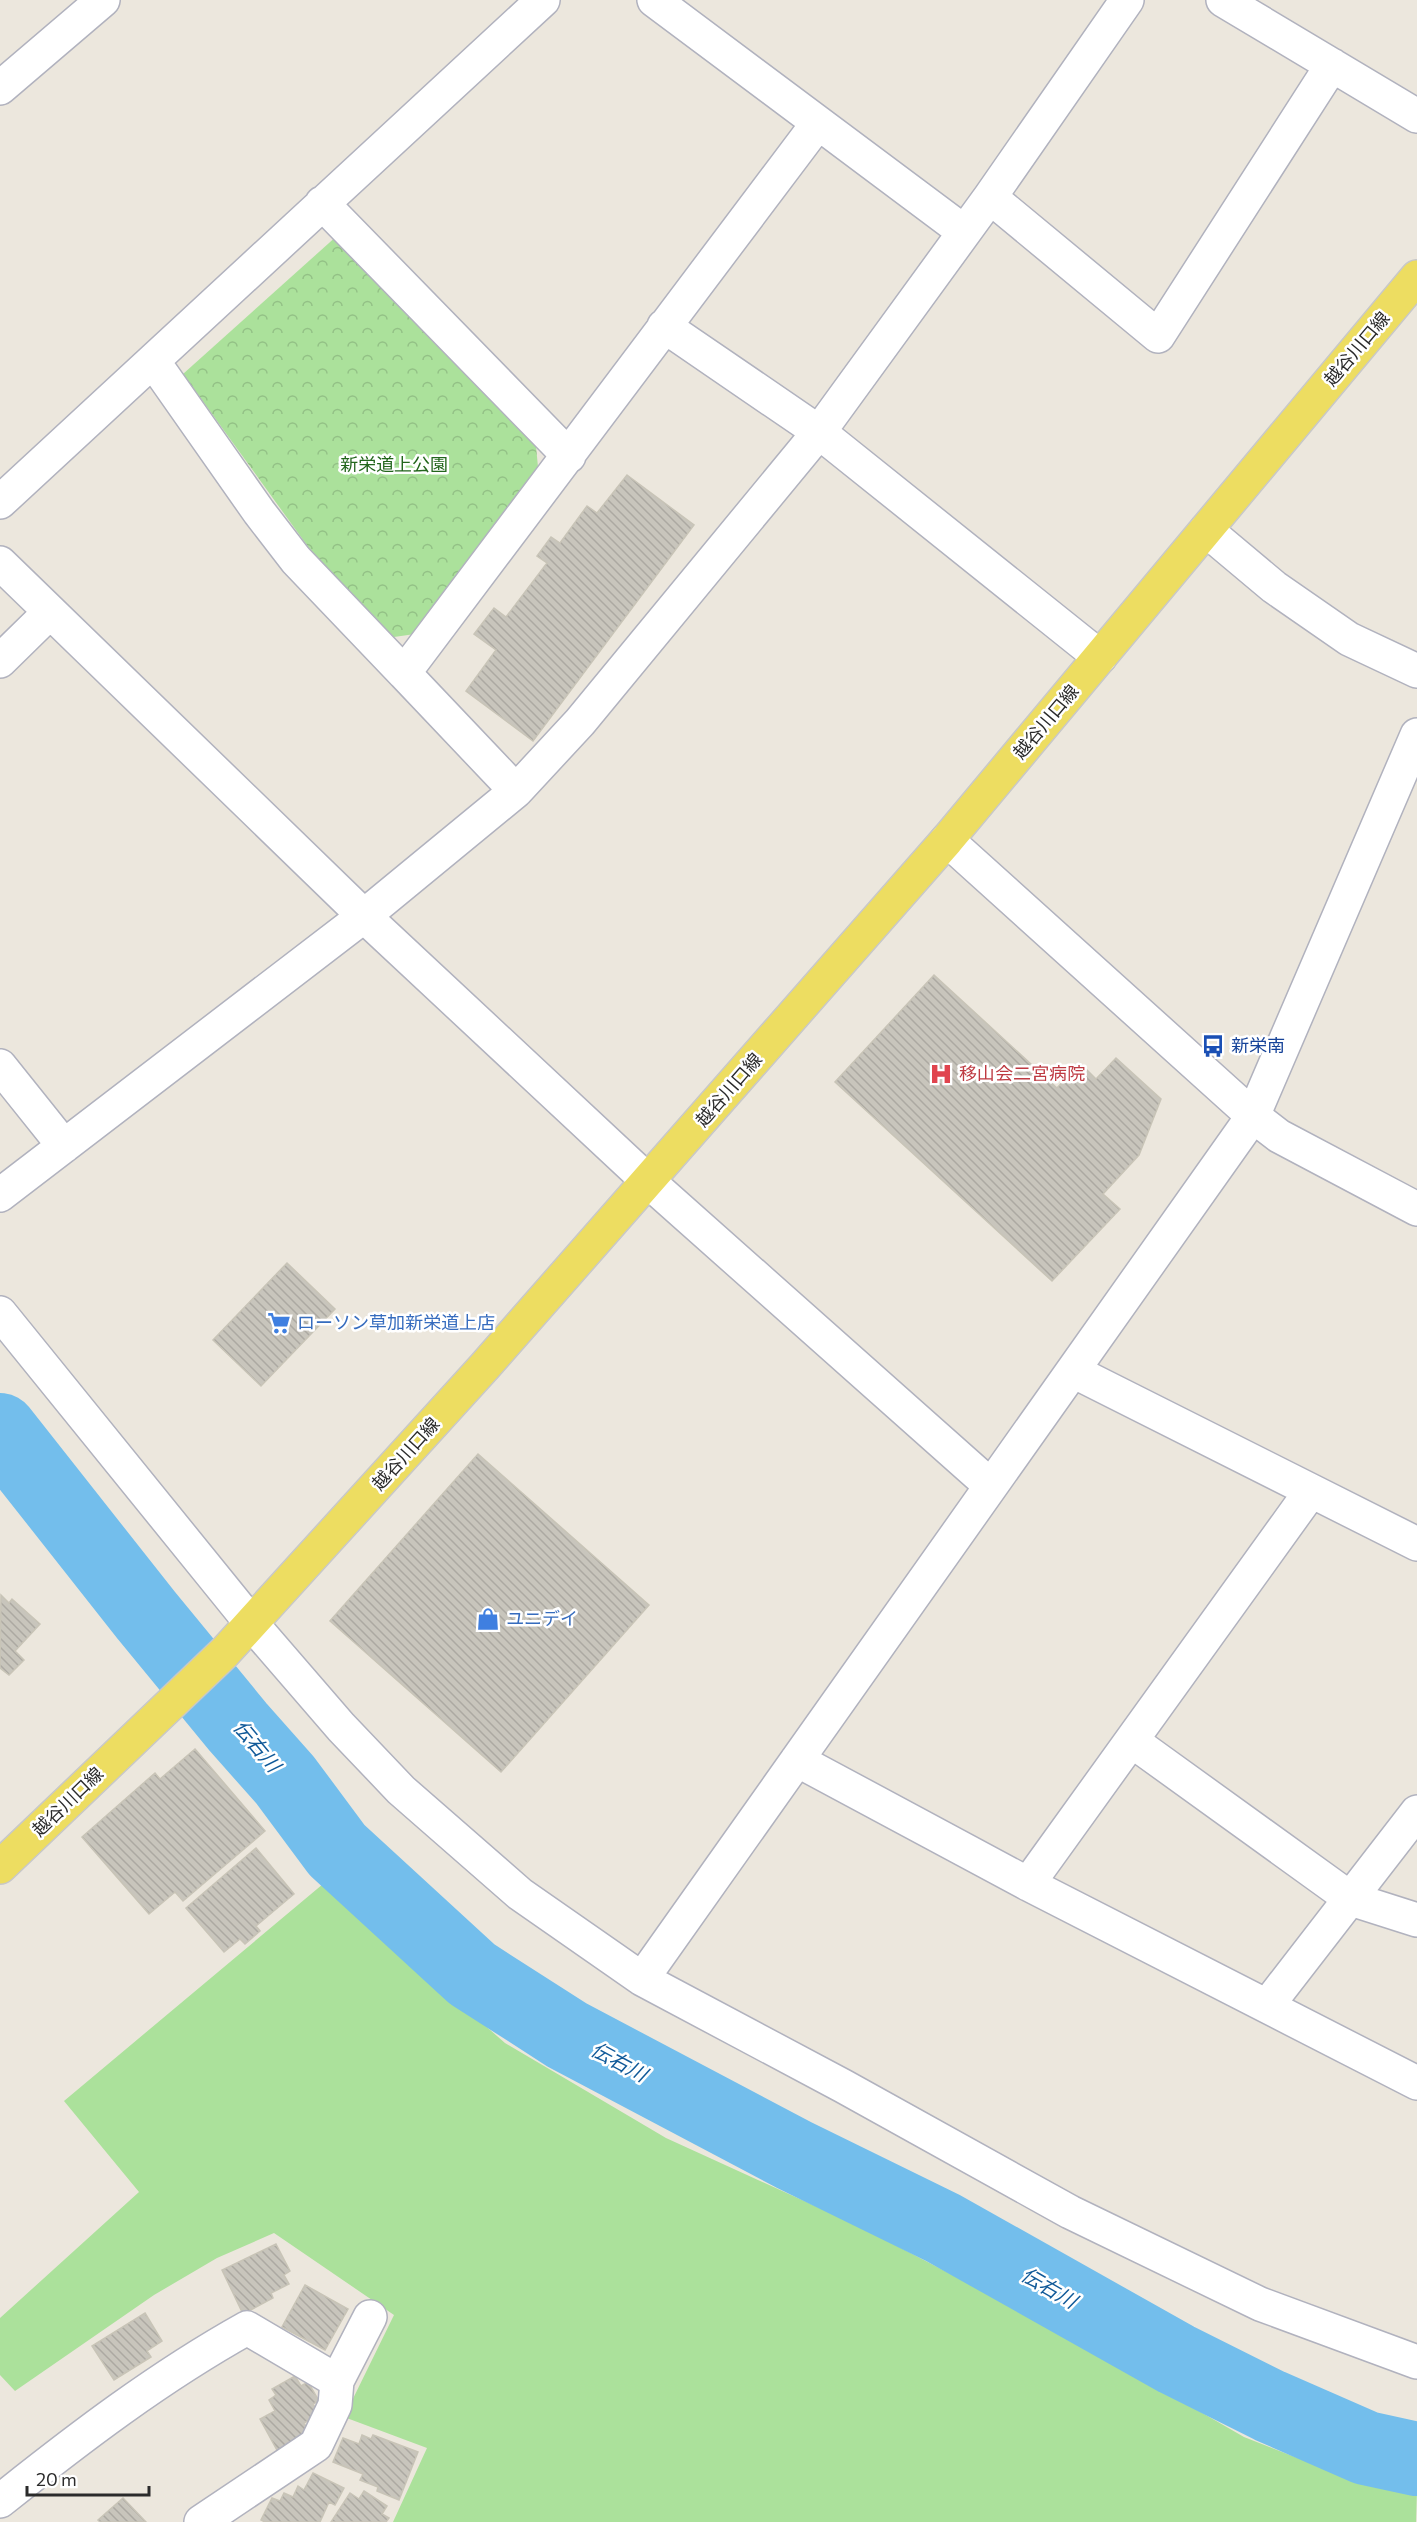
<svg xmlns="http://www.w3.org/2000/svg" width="1417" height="2522" viewBox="0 0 1417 2522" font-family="Commissioner,'Noto Sans JP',sans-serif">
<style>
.grass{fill:#abe19b}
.park{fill:url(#park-crowns)}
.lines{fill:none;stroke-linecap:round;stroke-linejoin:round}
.river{stroke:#73beec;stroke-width:74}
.building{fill:url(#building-back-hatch);stroke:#c8c4b7;stroke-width:1.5}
.minor-casing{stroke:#b1b2be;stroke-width:36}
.major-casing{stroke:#c8c8c8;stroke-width:36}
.minor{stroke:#fff;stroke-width:33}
.major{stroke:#eddd61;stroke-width:33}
.labels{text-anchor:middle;stroke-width:5;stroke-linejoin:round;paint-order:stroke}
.street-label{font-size:18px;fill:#2b2b2b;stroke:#fff}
.park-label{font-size:18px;fill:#23661c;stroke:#fff}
.transit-label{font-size:18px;fill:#164399;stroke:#fff;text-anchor:start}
.health-label{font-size:18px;fill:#be3a42;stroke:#fff;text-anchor:start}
.shop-label{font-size:18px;fill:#366cbe;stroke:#fff;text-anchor:start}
.water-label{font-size:20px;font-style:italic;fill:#115a99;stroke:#fff}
</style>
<defs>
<pattern id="park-crowns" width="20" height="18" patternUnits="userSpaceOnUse" patternTransform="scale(1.5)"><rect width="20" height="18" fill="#abe19b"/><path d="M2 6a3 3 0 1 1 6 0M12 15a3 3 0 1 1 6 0" fill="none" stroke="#93c186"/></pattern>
<pattern id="building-back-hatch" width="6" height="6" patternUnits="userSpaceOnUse" patternTransform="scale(1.5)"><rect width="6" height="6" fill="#c8c5bc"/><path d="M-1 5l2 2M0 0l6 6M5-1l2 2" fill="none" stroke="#aca9a2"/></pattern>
</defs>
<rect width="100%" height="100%" fill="#ece7dd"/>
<!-- grass -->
<path class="grass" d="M 323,1884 L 505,2043 L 666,2138 L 857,2225 L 1067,2335 L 1244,2437 L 1341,2475 L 1417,2490 L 1416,2522 L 393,2522 L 427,2448 L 344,2417 L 394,2315 L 274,2233 L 217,2258 L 154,2295 L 15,2391 L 0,2375 L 0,2318 L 139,2192 L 64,2101 Z"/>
<!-- park -->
<path class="park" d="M 339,234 L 536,446 L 538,467 L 415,634 L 394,637 L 314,555 L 183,374 Z"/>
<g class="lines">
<!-- river -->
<path class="river" d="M 0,1430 L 146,1615 L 238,1727 L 285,1780 L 337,1850 L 472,1974 L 567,2035 L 794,2155 L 943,2228 L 1176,2359 L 1270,2406 L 1366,2448 L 1417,2459"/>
</g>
<!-- building -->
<path class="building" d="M 627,475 L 694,525 L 533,741 L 466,691 L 496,650 L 474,634 L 494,608 L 506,617 L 547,563 L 537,556 L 551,537 L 560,543 L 587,506 L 597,513 Z
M 934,975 L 1057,1088 L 1080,1063 L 1096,1079 L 1116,1058 L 1161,1099 L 1139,1155 L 1103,1194 L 1120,1209 L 1052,1281 L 835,1082 Z
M 287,1263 L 335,1309 L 261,1386 L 213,1340 Z
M 478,1454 L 649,1605 L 501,1772 L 330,1621 Z
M 1,1595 L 9,1603 L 12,1599 L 40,1624 L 15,1651 L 24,1660 L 9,1675 L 0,1668 Z
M 195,1749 L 265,1831 L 183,1901 L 175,1892 L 149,1914 L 82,1837 L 155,1773 L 160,1779 Z
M 256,1848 L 294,1894 L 256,1926 L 260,1931 L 245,1944 L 240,1939 L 224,1952 L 186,1908 Z
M 276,2244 L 290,2271 L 284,2275 L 289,2284 L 271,2293 L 273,2298 L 243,2314 L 222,2270 Z
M 305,2285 L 348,2309 L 325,2350 L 282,2327 Z
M 145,2313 L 162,2341 L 147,2351 L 151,2357 L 114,2380 L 92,2346 Z
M 295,2376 L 301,2386 L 308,2382 L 319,2401 L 313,2404 L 319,2414 L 304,2423 L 310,2434 L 278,2452 L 260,2419 L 275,2411 L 269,2400 L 276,2395 L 272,2389 Z
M 362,2435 L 371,2439 L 373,2435 L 418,2452 L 399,2500 L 377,2491 L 378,2487 L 360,2480 L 363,2474 L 333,2462 L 343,2438 L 359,2444 Z
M 313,2473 L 344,2488 L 335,2505 L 329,2502 L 320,2522 L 265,2522 L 261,2520 L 272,2498 L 280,2501 L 284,2493 L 293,2497 L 298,2486 L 304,2490 Z
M 364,2491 L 387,2506 L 382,2514 L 389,2518 L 386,2522 L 331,2522 L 350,2493 L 359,2499 Z
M 123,2498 L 146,2522 L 100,2522 L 98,2520 Z"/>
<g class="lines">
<!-- minor casing -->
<g class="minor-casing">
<path id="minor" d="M 654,0 L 963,231
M 1223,0 L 1417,116
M 0,88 L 103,0
M 990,197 L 1158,336 L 1332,65
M 322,203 L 569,456
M 664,326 L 819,432 L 1100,657
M 153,361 L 259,512 L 296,560 L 404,673
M 0,502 L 543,0
M 1206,530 L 1274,587 L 1349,639 L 1417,671
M 0,563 L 364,916 L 649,1182 L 991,1486
M 0,661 L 50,612
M 516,791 L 404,673 L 818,123
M 947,840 L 1253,1116 L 1279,1136 L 1417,1209
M 0,1066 L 64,1146
M 0,1195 L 364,916 L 516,791 L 580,722 L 819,432 L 990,197 L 1127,0
M 0,1313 L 252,1624 L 341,1727 L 401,1790 L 520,1894 L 642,1979 L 843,2086 L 1070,2212 L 1260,2304 L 1417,2362
M 1073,1371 L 1417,1544
M 1132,1741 L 1351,1899 L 1417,1920
M 797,1760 L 1028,1884 L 1417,2083
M 1028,1884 L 1311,1491
M 642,1979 L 1253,1116 L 1417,735
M 1267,2006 L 1417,1812
M 0,2501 C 79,2438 159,2377 247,2328 L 337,2381
M 201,2522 L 316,2445 L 335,2405 L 337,2381 L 370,2317"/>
</g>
<!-- major casing -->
<g class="major-casing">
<path id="major" d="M 0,1867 L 225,1652 L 485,1366 L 947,840 L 1417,277"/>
</g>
<!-- minor -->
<use href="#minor" class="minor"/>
<!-- major -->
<use href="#major" class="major"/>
</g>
<!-- icons -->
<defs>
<g id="bus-bare" transform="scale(1.8)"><path d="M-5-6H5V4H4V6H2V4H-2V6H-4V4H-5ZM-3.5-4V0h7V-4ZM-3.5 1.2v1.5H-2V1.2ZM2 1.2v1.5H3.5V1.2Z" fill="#1a4fb4" stroke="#fff" stroke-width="2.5" paint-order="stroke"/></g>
<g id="hospital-bare" transform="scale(1.8)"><path d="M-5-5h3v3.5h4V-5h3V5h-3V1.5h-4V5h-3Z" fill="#e0444e" stroke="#fff" stroke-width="2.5" paint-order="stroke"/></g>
<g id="supermarket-bare" transform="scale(1.8)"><path d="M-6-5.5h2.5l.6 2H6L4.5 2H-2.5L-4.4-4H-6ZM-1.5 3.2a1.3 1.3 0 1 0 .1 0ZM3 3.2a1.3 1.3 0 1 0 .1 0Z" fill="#3f7fe0" stroke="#fff" stroke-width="2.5" paint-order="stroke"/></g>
<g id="shop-bare" transform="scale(1.8)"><path d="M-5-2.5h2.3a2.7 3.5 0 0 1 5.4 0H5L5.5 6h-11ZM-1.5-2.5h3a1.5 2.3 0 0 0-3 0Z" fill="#3f7fe0" stroke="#fff" stroke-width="2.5" paint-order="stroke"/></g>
</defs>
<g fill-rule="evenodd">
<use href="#bus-bare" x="1213" y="1046"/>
<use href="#hospital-bare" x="941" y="1074"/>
<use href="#supermarket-bare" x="279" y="1323"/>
<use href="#shop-bare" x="488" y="1619"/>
</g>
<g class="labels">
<!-- street labels -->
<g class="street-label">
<text transform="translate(1357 349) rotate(-50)" y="6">越谷川口線</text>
<text transform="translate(1046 722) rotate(-50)" y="6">越谷川口線</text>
<text transform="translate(729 1090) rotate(-49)" y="6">越谷川口線</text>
<text transform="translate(406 1454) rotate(-48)" y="6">越谷川口線</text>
<text transform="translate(68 1802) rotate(-44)" y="6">越谷川口線</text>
</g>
<!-- park labels -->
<g class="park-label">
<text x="394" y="471">新栄道上公園</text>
</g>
<!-- transit labels -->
<g class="transit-label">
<text x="1231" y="1052">新栄南</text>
</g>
<!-- health labels -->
<g class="health-label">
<text x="959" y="1080">移山会二宮病院</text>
</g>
<!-- shop labels -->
<g class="shop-label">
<text x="297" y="1329">ローソン草加新栄道上店</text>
<text x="506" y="1625">ユニデイ</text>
</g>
<!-- water labels -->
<g class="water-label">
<text transform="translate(257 1746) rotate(50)" y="7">伝右川</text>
<text transform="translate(619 2062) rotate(28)" y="7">伝右川</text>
<text transform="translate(1049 2288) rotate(30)" y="7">伝右川</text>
</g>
</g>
<!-- scale -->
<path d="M27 2486v9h122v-9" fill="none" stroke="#2b2b2b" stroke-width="3"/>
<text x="36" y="2486" font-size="18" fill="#2b2b2b" stroke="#ffffff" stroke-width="4.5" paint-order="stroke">20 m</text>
</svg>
